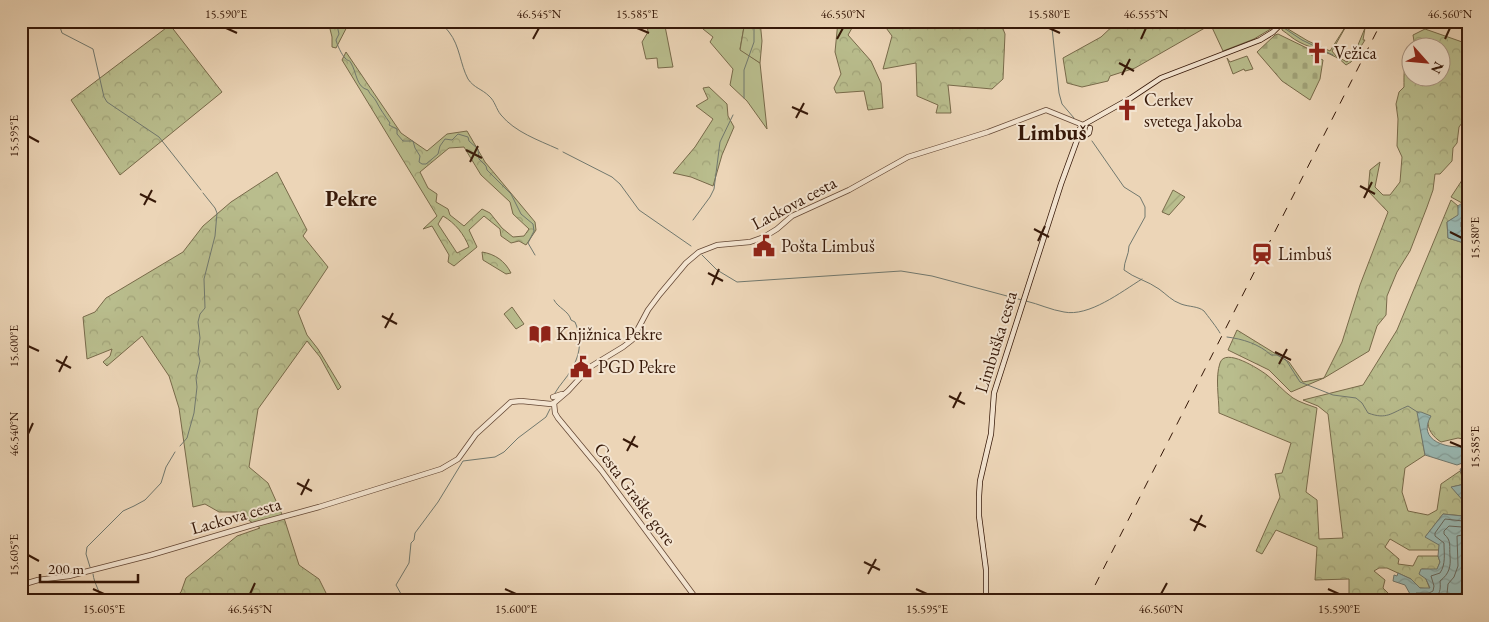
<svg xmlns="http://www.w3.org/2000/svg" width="1489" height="622" viewBox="0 0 1489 622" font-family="'EB Garamond',serif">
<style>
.grass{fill:#b9bd8d;stroke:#786a4a}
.forest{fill:url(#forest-crowns);stroke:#786a4a;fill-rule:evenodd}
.cemetery{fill:url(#cemetery-stones);stroke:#786a4a}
.garden{fill:url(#garden-furrows);stroke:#786a4a}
.water{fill:url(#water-waves);stroke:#71786e}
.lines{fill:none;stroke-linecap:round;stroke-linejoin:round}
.shore{stroke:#68685d;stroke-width:1}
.stream{stroke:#71786e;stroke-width:1}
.tertiary-casing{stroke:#644734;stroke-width:6}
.secondary-casing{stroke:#361808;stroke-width:6}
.tertiary{stroke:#f3e4d0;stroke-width:4.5}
.secondary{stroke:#f3e4d0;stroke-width:4.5}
.rail{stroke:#361808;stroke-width:1;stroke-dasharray:9 9;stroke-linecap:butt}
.ticks{fill:none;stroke:#361808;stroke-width:2}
.labels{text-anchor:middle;stroke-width:4;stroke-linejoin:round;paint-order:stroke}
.poi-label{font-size:18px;fill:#361808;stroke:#f3e4d0;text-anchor:start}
.street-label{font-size:18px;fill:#361808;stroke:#f3e4d0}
.district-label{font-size:22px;font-weight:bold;fill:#361808;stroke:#f3e4d0}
.neatline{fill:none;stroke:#361808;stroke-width:2}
.ticks-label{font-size:12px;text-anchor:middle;fill:#361808}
</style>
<defs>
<pattern id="forest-crowns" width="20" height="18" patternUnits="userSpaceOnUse" patternTransform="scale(1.25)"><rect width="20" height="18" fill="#b9bd8d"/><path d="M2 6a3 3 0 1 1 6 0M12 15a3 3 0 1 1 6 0" fill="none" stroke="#a0a278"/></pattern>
<pattern id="cemetery-stones" width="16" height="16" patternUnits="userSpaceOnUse" patternTransform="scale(1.25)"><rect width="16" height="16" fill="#b9bd8d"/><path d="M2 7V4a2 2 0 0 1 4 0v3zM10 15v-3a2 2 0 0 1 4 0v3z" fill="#a0a278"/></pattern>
<pattern id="garden-furrows" width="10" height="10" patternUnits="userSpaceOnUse" patternTransform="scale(1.25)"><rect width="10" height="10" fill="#b9bd8d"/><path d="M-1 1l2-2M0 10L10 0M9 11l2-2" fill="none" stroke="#a0a278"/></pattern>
<pattern id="water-waves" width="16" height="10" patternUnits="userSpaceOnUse" patternTransform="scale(1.25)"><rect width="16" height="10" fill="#99b8b2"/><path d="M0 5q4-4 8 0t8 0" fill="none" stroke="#849d98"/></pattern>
</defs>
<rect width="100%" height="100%" fill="#ecd5b7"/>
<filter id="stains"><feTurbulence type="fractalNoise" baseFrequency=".004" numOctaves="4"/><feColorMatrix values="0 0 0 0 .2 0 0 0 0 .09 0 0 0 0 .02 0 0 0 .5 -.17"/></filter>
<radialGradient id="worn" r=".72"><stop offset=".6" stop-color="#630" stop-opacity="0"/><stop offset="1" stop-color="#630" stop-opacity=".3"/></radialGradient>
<!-- grass -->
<path class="grass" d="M 638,21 L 664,21 L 673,67 L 658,68 L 657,58 L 646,59 L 642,42 L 648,32 L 647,25 L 638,27 Z
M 703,21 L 745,21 L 740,49 L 760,63 L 767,129 L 747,101 L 730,85 L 733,69 L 710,42 L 713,37 L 703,29 L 707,25 Z
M 1209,21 L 1270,21 L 1274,27 L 1254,39 L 1223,51 Z
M 1287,21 L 1289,21 L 1285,27 L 1288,29 L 1308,41 L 1330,51 L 1349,21 L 1332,51 L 1336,56 L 1347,62 L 1358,45 L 1365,28 L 1363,40 L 1365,40 L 1351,62 L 1346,65 C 1334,52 1314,50 1299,42 C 1293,39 1288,34 1282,30 L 1282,27 Z
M 1247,56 L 1253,69 L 1245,71 L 1244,69 L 1233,74 L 1227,58 L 1230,62 Z
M 512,307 L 524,324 L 516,329 L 504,314 Z"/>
<!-- forest -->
<path class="forest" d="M 328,21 L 350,21 L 336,48 L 332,47 L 332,37 Z
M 745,21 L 760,21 L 762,41 L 760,63 L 740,50 Z
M 838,21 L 856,21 L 848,35 L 871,61 L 881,83 L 883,108 L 868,110 L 864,91 L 836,93 L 834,88 L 841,74 L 835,52 Z
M 881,21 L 1000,21 L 1005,34 L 1003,79 L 992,89 L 948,85 L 951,113 L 936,113 L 938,105 L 917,96 L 916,63 L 883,69 L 892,36 Z
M 1118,21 L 1208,21 L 1210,25 L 1135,68 L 1110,76 L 1108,81 L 1082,87 L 1067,83 L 1063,58 L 1101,37 Z
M 170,25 L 222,92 L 120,175 L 71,100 Z
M 1425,29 L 1468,44 L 1468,115 L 1459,127 L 1457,143 L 1453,148 L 1452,161 L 1440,174 L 1435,174 L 1433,190 L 1427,207 L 1410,251 L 1397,272 L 1387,296 L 1386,315 L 1377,326 L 1369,351 L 1324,378 L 1291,392 L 1269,370 L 1228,350 L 1237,330 L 1289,362 L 1303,382 L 1324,378 L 1342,342 L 1360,285 L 1388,212 L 1368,191 L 1370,170 L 1380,162 L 1375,187 L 1383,195 L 1390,195 L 1400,182 L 1402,157 L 1397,146 L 1398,119 L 1396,104 L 1399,92 L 1404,87 C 1404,75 1403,62 1411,53 L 1412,78 L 1442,78 L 1442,48 L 1415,47 L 1413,35 Z
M 346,52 L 401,133 L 427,151 L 447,134 L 467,131 L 485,162 L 535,222 L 536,230 L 526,245 L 519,241 L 511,243 L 501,236 L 500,229 L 484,216 L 469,230 L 477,247 L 454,266 L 448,262 L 449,255 L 432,226 L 423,229 L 437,216 L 342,60 ZM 464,147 L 481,175 L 510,202 L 513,214 L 529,229 L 524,236 L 513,237 L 502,228 L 490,213 L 482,209 L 464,226 L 450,215 L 448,209 L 436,202 L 437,194 L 428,188 L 420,172 L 449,148 ZM 443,216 C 455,223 464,234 469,247 L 457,253 L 438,224 Z
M 709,87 L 727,104 L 728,116 L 734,127 L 722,155 L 713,186 L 691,177 L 673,173 L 695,147 L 713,119 L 696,106 L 708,99 L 703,88 Z
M 1468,171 L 1468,226 L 1461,227 L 1461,222 L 1466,219 L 1467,210 L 1462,203 L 1451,197 Z
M 277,172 L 307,230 L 303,236 L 328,267 L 298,312 L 307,335 L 318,349 L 341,387 L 338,390 L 320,357 L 307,341 L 258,409 L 249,467 L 268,483 L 285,521 L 299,565 L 319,579 L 327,595 L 336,601 L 171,601 L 181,592 L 186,578 L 237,536 L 260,528 L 237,512 L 219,512 L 205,504 L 193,507 L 179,408 L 169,376 L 142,336 L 107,366 L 103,362 L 110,356 L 112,349 L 87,359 L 83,317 L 95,312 L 106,298 L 183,252 L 203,226 L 231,202 Z
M 1451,200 L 1458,206 L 1459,215 L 1447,222 L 1448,238 L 1464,243 L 1468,246 L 1468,440 L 1458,438 L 1441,442 C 1433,437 1427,429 1428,420 L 1419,418 L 1425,455 L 1405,468 L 1402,492 L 1408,511 L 1428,515 L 1437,510 L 1441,484 L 1460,471 L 1465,484 L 1452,487 L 1465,503 L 1463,516 L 1443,514 L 1426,536 L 1440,545 L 1439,550 L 1409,550 L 1390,539 L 1385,547 L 1399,559 L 1398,564 L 1413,566 L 1418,556 L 1438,556 L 1440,562 L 1437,570 L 1422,569 L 1430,589 L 1420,588 L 1411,579 L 1387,568 L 1379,568 L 1374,571 L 1385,580 L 1383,588 L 1392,597 L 1404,601 L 1349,601 L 1349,579 L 1315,580 L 1317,547 L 1276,530 L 1262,554 L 1256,551 L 1280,497 L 1275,474 L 1282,473 L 1291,443 L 1219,413 C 1219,398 1215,377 1220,363 C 1225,347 1259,369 1267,375 C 1276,382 1283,391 1293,398 C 1301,403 1309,405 1317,408 L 1306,492 L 1317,500 L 1319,539 L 1343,538 L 1328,414 L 1318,406 L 1303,400 L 1363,385 L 1397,330 Z
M 482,252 C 495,254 505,261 511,273 L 506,274 L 483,260 Z"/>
<!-- cemetery -->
<path class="cemetery" d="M 1278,34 L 1313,51 L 1311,55 L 1323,60 L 1320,79 L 1310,100 L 1282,81 L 1257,52 L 1275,35 Z"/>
<!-- garden -->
<path class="garden" d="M 1173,190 L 1185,197 L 1169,215 L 1162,212 Z"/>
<!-- water -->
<path class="water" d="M 1462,203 L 1467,210 L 1466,219 L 1461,222 L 1461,227 L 1468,226 L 1468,246 L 1464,243 L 1448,238 L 1447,222 L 1458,215 L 1458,206 Z
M 1417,412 L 1421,412 L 1431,416 C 1416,441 1449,450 1468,446 L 1468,461 L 1457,465 L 1425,455 Z
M 1467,467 L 1468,601 L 1412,601 L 1408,598 L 1410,594 L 1405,585 L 1393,581 L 1394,575 L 1397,576 L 1398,573 L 1411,579 L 1420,588 L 1430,588 L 1426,579 L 1419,574 L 1421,569 L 1437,569 L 1440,562 L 1438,556 L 1439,545 L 1425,537 L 1443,514 L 1463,516 L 1465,503 L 1451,487 L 1465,484 L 1460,469 Z"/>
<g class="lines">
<!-- shore -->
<path class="shore" d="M 1414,601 L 1416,593 L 1429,593 L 1433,591 L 1434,586 L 1431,576 L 1440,573 C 1446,564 1444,554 1444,543 L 1435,536 L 1435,533 L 1445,519 L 1463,521 L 1468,516
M 1421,601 C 1433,596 1442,600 1440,581 C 1449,574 1451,567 1450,556 C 1449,546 1452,541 1444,534 L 1444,531 L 1449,526 L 1462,527 L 1468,525
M 1443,601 L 1447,594 L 1448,584 L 1454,577 L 1458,566 L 1457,536 L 1468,534"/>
<!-- stream -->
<path class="stream" d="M 58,21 L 62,33 L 93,49 L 104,97 L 107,102 L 159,137 L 201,190
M 336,21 L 339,34 L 336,40 C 337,45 342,55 345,58 C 350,63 348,58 351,63 C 357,73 356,87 368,90 C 370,95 374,97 376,101 C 380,109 385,116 390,123 L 389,125 L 397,129 L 397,134 L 403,141 L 413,141 L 415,148 L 420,156 L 419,162 L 422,164 L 426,164 L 438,154 L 440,146 L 445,139 L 452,140 L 458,134 L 468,137 L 469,141 L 478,149 L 479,159 L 486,166 L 487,170 L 511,194 L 521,214 L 533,224 L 534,231 L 528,243 L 535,255
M 439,21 C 442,25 446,28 449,32 C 460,46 460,64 468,79 C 474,88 482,89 489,96 C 495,101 496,109 501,115 C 515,132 538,140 558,149
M 1046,21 L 1052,28 L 1059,93 L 1062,104 L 1074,118
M 1277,21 L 1278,22
M 1284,28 L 1302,40 L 1333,55
M 744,98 L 744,70 L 754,42 L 754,21
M 1092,141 L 1124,187 L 1140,197 L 1145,207 L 1145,217 L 1129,246 C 1129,255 1124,261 1124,270 C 1134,278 1148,281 1159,289 C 1166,294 1172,301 1181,304 C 1189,307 1198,306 1204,311 C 1207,315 1218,329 1220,333
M 563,152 L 612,177 L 620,184 L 639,210 L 691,246
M 693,220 L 710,197 L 714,189 L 720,142 L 733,115
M 702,255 L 717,270 L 737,282 L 901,271 L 932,276 L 1022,300
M 554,300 C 558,308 569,311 571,320 L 575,322 C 582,338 581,354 571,370 C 567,378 560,384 555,393
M 1026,301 C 1039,304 1051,310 1064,312 C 1089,317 1121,292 1142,279
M 1227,337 C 1243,339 1259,344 1271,355 L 1277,355 L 1286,360 L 1300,382 L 1333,395 L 1356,398 L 1362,403 L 1368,413 C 1387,420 1391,413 1408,406 L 1419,413
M 180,446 L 187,438 L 194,413 L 197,387 L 196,378 L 200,361 L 198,352 L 200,338 L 198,322 L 200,314 L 205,308 L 204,279 L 215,236 L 217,213 L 215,208 L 203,193
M 90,567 L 86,554 L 87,547 L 123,511 L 134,506 L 145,500 L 161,483 L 166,467 L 175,452
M 93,574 C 94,584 101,592 101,601
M 399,601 L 401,594 L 396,585 L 409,563 L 411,543 L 414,540 L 415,533 L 438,502 L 463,461 L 495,457 L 504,452 L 518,438 L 546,417 L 550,409"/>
<!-- tertiary casing -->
<g class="tertiary-casing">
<path id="tertiary" d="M 553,397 L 562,394
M 554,403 L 568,391 L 590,367 L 623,347 L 632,340 L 648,310 L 660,294 L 686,263 L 699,252 L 717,245 L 750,242 L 764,237 L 777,229 L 792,216 L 849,190 L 908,157 L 988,132 L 1046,110 L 1083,125
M 554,403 L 555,413 L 558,418 L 601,470 L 698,601
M 21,585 L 38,580 L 69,576 L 151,555 L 249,526 L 319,507 L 441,469 L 458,459 L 476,434 L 511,402 L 521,401 L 551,404 L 554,403"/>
</g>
<!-- secondary casing -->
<g class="secondary-casing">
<path id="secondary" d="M 1090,128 L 1089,133 L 1086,135 L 1081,134 L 1079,130 L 1083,125 L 1131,98 L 1161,78 L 1260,40 L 1273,32 L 1284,21
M 986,601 L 986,570 L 979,516 L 979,496 L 980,481 L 991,434 L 994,393 L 1061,184 L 1080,132"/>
</g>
<!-- tertiary -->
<use href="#tertiary" class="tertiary"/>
<!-- secondary -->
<use href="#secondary" class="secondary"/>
<!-- rail -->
<path class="rail" d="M 1087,601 L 1382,21"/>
</g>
<!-- ticks -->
<path class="ticks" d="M 226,28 L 237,33M 637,28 L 649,33M 1049,28 L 1060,33M 533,39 L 539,28M 837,39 L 843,28M 1141,39 L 1146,28M 1445,39 L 1450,28M 1119,63 L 1134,71M 1122,75 L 1130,59M 792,107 L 808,114M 796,118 L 804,103M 28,136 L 39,142M 466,150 L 482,158M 470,162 L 478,146M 1360,186 L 1375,194M 140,194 L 156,202M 1364,198 L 1372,182M 144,205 L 152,190M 1034,229 L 1049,237M 1450,232 L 1462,238M 1038,241 L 1045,226M 708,273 L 723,281M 712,285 L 719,269M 382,316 L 397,324M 385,328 L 393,313M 28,346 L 39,351M 1275,352 L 1291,360M 56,360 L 71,368M 1279,364 L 1287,349M 59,372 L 67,356M 949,396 L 965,404M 953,408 L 961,392M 28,434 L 33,423M 623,439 L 638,447M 1450,442 L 1462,447M 627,451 L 635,436M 297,483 L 312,491M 301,495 L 309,479M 1190,519 L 1206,527M 1194,531 L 1202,515M 28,555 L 39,561M 864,562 L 880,570M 868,574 L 876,559M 93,589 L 104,594M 505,589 L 516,594M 916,589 L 927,594M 1328,589 L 1339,594M 250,594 L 255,583M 1161,594 L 1167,583"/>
<!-- icons -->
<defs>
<g id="church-bare" transform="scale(1.725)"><path d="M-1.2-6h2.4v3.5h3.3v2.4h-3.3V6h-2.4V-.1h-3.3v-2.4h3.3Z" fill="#8f2418" stroke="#f3e4d0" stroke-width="2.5" paint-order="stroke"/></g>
<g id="civic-bare" transform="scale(1.725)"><path d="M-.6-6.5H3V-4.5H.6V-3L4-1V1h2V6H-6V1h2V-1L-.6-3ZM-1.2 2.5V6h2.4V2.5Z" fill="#8f2418" stroke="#f3e4d0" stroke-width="2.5" paint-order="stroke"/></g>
<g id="station-bare" transform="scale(1.725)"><path d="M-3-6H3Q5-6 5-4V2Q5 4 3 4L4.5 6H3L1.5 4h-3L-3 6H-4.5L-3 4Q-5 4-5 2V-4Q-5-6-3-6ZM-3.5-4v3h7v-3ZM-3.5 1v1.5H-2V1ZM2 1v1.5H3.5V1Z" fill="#8f2418" stroke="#f3e4d0" stroke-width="2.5" paint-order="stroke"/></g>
<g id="library-bare" transform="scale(1.725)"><path d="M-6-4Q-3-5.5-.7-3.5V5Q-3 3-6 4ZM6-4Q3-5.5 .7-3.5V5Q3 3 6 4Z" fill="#8f2418" stroke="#f3e4d0" stroke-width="2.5" paint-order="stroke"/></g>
</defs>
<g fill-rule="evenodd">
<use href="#church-bare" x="1317" y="53"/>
<use href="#church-bare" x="1127" y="110"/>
<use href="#civic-bare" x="764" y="246"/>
<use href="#station-bare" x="1262" y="254"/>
<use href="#library-bare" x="540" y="334"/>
<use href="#civic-bare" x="581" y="367"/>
</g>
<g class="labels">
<!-- poi labels -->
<g class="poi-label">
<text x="1334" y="59">Vežica</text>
<text x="1144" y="106">Cerkev<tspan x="1144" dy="21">svetega Jakoba</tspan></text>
<text x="781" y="252">Pošta Limbuš</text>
<text x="1278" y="260">Limbuš</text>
<text x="556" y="340">Knjižnica Pekre</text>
<text x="598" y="373">PGD Pekre</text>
</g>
<!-- street labels -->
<g class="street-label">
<text transform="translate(794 203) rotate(-28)" y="6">Lackova cesta</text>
<text transform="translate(996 342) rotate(-73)" y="6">Limbuška cesta</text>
<text transform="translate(635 494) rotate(53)" y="6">Cesta Graške gore</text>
<text transform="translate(236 516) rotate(-16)" y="6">Lackova cesta</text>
</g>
<!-- district labels -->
<g class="district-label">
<text x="1052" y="140">Limbuš</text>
<text x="351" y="206">Pekre</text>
</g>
</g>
<!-- margin -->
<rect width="1489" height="622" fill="none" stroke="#ecd5b7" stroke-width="55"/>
<!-- north arrow -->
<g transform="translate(1426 62) rotate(117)"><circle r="24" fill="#f3e4d0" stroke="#a79280"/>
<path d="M0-4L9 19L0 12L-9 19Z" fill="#8f2418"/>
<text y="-8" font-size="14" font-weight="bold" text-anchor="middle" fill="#361808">N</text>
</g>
<!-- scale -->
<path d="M40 574v8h98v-8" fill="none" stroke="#361808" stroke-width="2.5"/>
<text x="48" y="574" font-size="15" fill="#361808" stroke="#f3e4d0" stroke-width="4" paint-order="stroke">200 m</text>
<rect x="28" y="28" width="1434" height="566" class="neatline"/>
<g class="ticks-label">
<text x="226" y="18">15.590°E</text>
<text x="539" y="18">46.545°N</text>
<text x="637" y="18">15.585°E</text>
<text x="843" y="18">46.550°N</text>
<text x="1049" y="18">15.580°E</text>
<text x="1146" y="18">46.555°N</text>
<text x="1450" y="18">46.560°N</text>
<text transform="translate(14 136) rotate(-90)" y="4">15.595°E</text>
<text transform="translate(1475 238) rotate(-90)" y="4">15.580°E</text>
<text transform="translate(14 346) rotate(-90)" y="4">15.600°E</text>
<text transform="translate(14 434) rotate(-90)" y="4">46.540°N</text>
<text transform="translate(1475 447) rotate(-90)" y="4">15.585°E</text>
<text transform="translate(14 555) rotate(-90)" y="4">15.605°E</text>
<text x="104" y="613">15.605°E</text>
<text x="250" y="613">46.545°N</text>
<text x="516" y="613">15.600°E</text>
<text x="927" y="613">15.595°E</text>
<text x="1161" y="613">46.560°N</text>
<text x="1339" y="613">15.590°E</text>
</g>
<rect width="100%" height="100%" filter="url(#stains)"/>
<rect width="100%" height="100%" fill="url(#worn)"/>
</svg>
